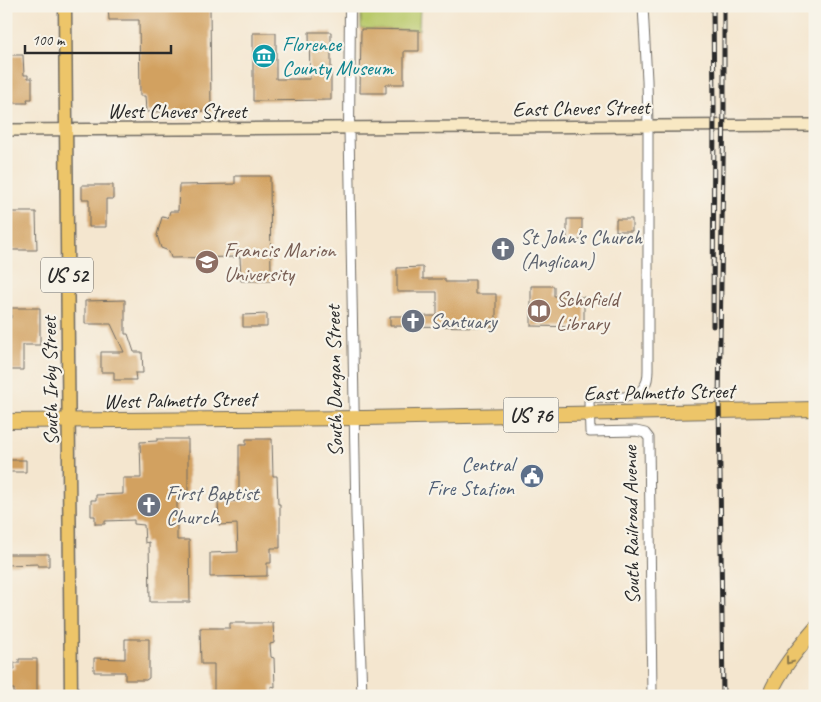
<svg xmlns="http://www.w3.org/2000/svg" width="821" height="702" viewBox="0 0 821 702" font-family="Caveat,sans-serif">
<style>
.green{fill:#b9c96b;stroke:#727a4b}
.building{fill:#d2a160}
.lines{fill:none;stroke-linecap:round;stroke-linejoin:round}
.minor-casing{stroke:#716c64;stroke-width:11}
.tertiary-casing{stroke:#716c64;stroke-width:12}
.secondary-casing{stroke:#716c64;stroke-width:14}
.primary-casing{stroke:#716c64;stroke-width:15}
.trunk-casing{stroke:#716c64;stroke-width:16}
.minor{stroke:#fff;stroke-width:9}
.tertiary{stroke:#fff;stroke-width:10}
.secondary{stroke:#f8e8c3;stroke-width:11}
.primary{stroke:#edc569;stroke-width:12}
.trunk{stroke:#edc569;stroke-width:14}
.rail-casing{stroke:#2b2b2b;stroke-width:5}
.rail{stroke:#f7f3e8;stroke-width:3;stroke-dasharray:9;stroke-linecap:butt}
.oneway{stroke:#8c784a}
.labels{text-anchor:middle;stroke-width:4.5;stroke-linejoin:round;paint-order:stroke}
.shield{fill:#f7f3e8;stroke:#686764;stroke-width:1}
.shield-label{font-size:20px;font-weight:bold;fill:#2b2b2b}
.culture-label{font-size:21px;fill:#0d838f;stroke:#f7f3e8;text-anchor:start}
.street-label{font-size:21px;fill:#2b2b2b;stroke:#f7f3e8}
.worship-label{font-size:21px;fill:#5b616d;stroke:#f7f3e8;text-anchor:start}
.education-label{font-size:21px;fill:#785e54;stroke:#f7f3e8;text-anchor:start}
.service-label{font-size:21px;fill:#4e5e75;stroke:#f7f3e8;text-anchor:end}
</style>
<rect width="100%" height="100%" fill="#f7f3e8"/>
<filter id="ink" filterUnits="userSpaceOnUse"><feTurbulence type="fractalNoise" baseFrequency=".02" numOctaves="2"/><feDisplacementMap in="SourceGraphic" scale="10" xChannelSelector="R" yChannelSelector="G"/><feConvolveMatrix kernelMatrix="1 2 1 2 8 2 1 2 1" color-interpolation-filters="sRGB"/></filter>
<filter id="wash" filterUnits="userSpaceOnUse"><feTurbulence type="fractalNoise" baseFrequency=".0096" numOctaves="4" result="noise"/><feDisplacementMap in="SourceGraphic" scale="20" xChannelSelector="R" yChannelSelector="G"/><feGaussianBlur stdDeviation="1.12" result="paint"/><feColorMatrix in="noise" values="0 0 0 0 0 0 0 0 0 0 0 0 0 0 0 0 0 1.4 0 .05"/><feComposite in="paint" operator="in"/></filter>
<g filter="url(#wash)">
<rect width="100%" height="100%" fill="#f4e6cf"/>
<!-- green -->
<path class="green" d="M 361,6 L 420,6 L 419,30 L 361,29 Z"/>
<g id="blocks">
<!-- building -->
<path class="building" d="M 108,6 L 210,6 L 211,111 L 146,112 L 145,96 L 140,96 L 139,20 L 109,20 Z
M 361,29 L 419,30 L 419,51 L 404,51 L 404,84 L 386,84 L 386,93 L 360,93 Z
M 309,32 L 331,32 L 331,100 L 253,101 L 253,33 L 276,33 L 276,79 L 310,79 Z
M 6,55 L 23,55 L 24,75 L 28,75 L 28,78 L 32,78 L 32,99 L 27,99 L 28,103 L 6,103 Z
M 235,176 L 270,176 L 271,281 L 241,281 L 240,257 L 171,258 L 169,251 L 161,248 L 157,235 L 162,217 L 168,218 L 170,211 L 178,211 L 179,185 L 235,184 Z
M 82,185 L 113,185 L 113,199 L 106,199 L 106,227 L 89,227 L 89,199 L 82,199 Z
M 6,212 L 36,212 L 37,250 L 6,250 Z
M 567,219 L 582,219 L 582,240 L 567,240 Z
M 616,219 L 632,219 L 632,231 L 616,231 Z
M 423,267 L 423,279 L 445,279 L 445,282 L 466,282 L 466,280 L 475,280 L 475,294 L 496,294 L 496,327 L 390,326 L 390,316 L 437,316 L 437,292 L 397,292 L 397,268 Z
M 531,286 L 554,286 L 554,296 L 584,297 L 584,327 L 531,326 Z
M 125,300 L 125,334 L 128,334 L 134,352 L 142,352 L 143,373 L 135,373 L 136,380 L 114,380 L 114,372 L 101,372 L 101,352 L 124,352 L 111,324 L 85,324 L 85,301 Z
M 11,308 L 40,308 L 40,345 L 23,345 L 23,370 L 8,370 L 6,318 L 11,318 Z
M 267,314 L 267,327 L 243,327 L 243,315 Z
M 157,439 L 188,439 L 188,497 L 177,497 L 177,540 L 189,540 L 190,602 L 150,602 L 149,542 L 145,543 L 144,525 L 134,524 L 134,520 L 105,521 L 105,524 L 95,524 L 95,516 L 91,516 L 91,500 L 96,500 L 96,495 L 123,494 L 123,478 L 141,478 L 140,442 L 157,441 Z
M 246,439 L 272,439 L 273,476 L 277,476 L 278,504 L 280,504 L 280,548 L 271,548 L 271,563 L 267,563 L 267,576 L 210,577 L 210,553 L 238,552 L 237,524 L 219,525 L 218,502 L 239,501 L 239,445 L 246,445 Z
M 6,460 L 26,460 L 26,472 L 6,472 Z
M 6,554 L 49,554 L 49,566 L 38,566 L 38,564 L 6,565 Z
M 230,623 L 273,623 L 274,643 L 270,644 L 271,657 L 274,658 L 275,687 L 271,686 L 272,696 L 214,696 L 214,664 L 201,664 L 200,628 L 230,628 Z
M 125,639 L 149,639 L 149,678 L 146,680 L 125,680 L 125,672 L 94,672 L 94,658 L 125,659 Z
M 19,659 L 37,659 L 37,696 L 14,696 L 14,689 L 6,689 L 6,669 L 15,669 L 14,663 L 19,663 Z"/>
</g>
</g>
<g filter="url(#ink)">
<use href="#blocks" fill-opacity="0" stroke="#716c64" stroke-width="1"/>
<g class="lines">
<!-- minor casing -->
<g class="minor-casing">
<path id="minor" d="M 643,6 L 647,80 L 648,126 L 648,369 C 648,374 648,381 645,385 C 637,402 608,397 592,397 L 590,399 L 589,402 L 590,432 L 636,431 L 645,433 L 649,438 L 652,696
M 349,129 L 356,515 L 362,696"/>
</g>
<!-- tertiary casing -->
<g class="tertiary-casing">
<path id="tertiary" d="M 349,129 L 350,6"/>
</g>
<!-- secondary casing -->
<g class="secondary-casing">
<path id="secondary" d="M 6,130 L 815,125"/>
</g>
<!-- primary casing -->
<g class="primary-casing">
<path id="primary" d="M 65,6 C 68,236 71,466 71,696"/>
</g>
<!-- trunk casing -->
<g class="trunk-casing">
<path id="trunk" d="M 6,421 L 364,418 L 815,409
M 769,696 C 780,670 797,650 815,629"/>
</g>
<!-- minor -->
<use href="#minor" class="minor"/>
<!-- tertiary -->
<use href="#tertiary" class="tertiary"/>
<!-- secondary -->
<use href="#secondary" class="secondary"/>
<!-- primary -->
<use href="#primary" class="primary"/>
<!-- trunk -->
<use href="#trunk" class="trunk"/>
<!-- rail casing -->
<g class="rail-casing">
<path id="rail" d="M 713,6 L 714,107 L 713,326
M 723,696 L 719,399 L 724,107 L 724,6"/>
</g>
<!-- rail -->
<use href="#rail" class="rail"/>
</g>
<!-- one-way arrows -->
<defs><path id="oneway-chevron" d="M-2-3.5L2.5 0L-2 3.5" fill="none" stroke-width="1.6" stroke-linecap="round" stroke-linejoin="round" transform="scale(1.25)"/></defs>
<use class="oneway" href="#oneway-chevron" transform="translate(789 661) rotate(127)"/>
</g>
<!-- icons -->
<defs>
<g id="museum-disc" transform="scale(1.25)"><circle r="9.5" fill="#0f9aa8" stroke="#f7f3e8"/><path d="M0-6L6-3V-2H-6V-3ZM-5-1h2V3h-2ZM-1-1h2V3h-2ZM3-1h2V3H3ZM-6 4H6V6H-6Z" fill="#fff"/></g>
<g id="church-disc" transform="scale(1.25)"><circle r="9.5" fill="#6b7280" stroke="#f7f3e8"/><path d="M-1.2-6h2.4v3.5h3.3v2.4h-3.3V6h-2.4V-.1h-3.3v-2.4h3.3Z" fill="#fff"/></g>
<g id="university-disc" transform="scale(1.25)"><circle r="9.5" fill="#8d6e63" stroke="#f7f3e8"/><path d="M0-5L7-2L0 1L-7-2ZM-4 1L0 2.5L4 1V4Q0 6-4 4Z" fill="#fff"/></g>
<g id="library-disc" transform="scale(1.25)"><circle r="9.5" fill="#8d6e63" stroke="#f7f3e8"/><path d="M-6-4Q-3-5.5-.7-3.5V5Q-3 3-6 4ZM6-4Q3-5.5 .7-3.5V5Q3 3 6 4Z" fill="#fff"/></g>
<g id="civic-disc" transform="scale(1.25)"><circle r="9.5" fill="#5c6f8a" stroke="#f7f3e8"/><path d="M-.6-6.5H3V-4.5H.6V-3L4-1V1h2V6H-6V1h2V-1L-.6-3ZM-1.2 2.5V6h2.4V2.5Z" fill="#fff"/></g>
</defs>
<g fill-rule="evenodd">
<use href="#museum-disc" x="264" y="56"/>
<use href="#church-disc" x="503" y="249"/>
<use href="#university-disc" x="207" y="262"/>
<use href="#library-disc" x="539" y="311"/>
<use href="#church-disc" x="413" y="321"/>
<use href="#civic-disc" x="532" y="476"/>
<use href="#church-disc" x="149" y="505"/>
</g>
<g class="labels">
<!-- shield labels -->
<g class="shield">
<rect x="41" y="257.5" width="52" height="35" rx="4"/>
<rect x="503.5" y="397.5" width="55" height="35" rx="4"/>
</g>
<g class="shield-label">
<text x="67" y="282">US 52</text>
<text x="531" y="422">US 76</text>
</g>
<!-- culture labels -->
<g class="culture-label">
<text x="282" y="51">Florence<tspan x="282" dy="24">County Museum</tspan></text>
</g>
<!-- street labels -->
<g class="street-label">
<text transform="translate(581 108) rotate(-1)" y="7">East Cheves Street</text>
<text x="177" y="118">West Cheves Street</text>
<text transform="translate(50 381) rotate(-91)" y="7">South Irby Street</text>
<text transform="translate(334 381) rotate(-91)" y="7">South Dargan Street</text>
<text transform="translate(659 392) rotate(-1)" y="7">East Palmetto Street</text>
<text transform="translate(180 400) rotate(-1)" y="7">West Palmetto Street</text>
<text transform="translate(631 525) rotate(-91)" y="7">South Railroad Avenue</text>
</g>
<!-- worship labels -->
<g class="worship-label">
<text x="520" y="244">St John's Church<tspan x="520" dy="24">(Anglican)</tspan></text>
<text x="430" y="328">Santuary</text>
<text x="166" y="500">First Baptist<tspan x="166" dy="24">Church</tspan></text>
</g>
<!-- education labels -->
<g class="education-label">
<text x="224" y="257">Francis Marion<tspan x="224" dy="24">University</tspan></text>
<text x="556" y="306">Schofield<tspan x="556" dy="24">Library</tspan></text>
</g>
<!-- service labels -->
<g class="service-label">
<text x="514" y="471">Central<tspan x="514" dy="24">Fire Station</tspan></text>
</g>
</g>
<!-- margin -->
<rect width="821" height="702" fill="none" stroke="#f7f3e8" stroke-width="25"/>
<!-- scale -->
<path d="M25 45v8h146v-8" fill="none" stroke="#2b2b2b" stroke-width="2.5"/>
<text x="32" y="45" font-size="15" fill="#2b2b2b" stroke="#f7f3e8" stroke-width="4" paint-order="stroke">100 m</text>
</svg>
